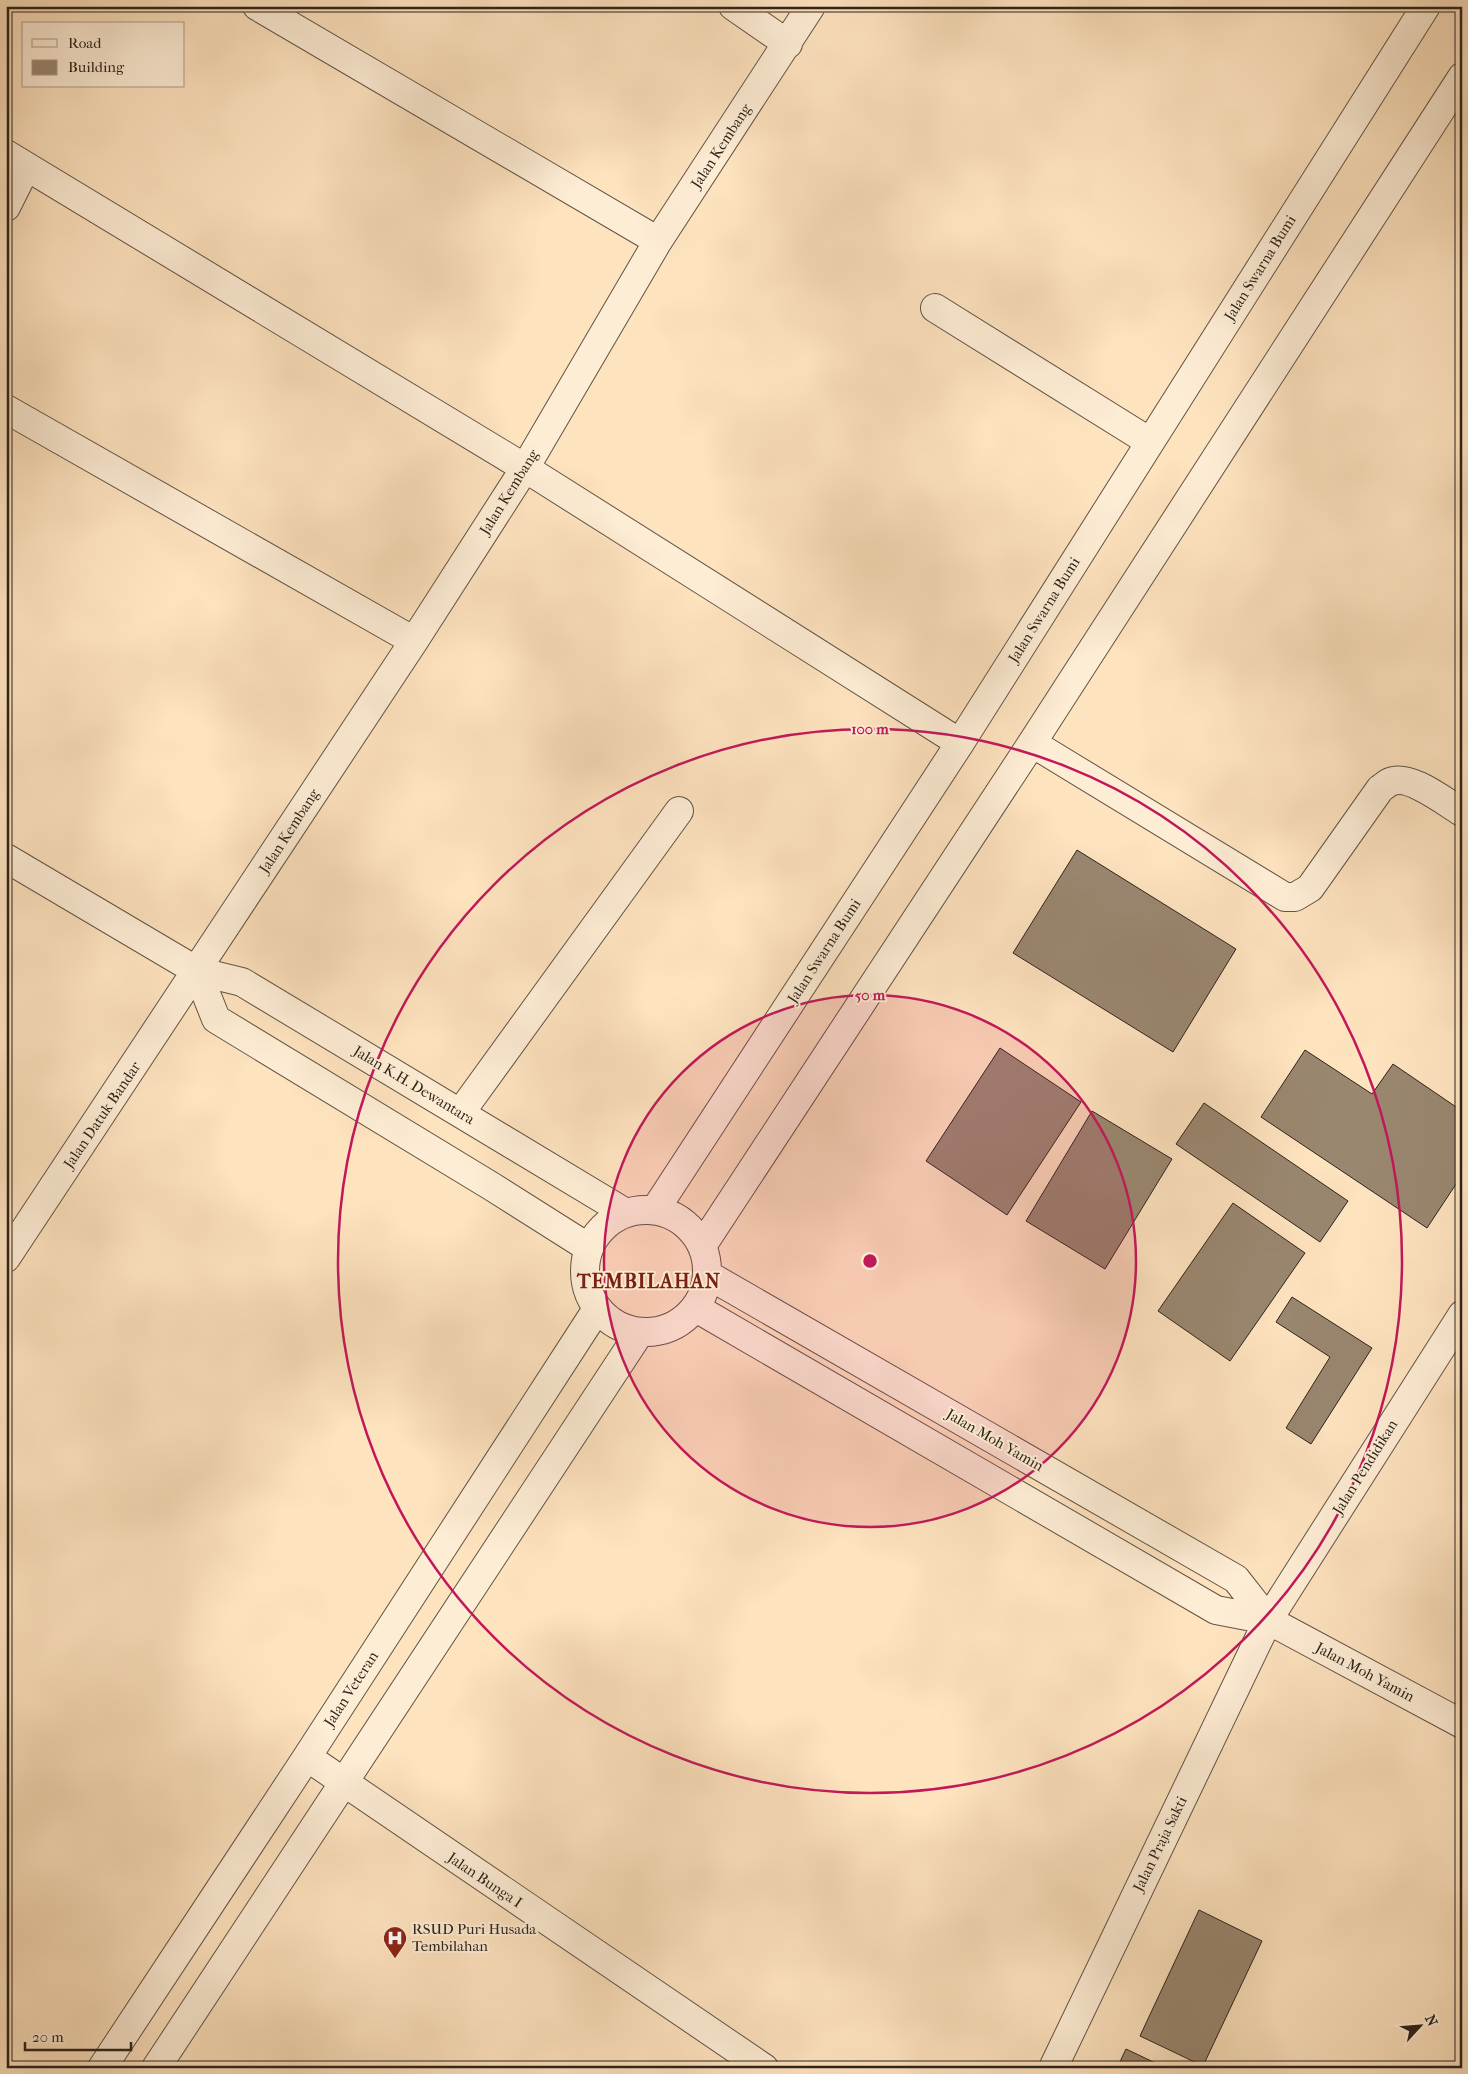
<svg xmlns="http://www.w3.org/2000/svg" width="1468" height="2074" viewBox="0 0 1468 2074" font-family="'IM FELL French Canon',serif">
<style>
.building{fill:#9a8770;stroke:#2d231b}
.lines{fill:none;stroke-linecap:round;stroke-linejoin:round}
.minor-casing{stroke:#615344;stroke-width:30}
.minor{stroke:#feedd5;stroke-width:28}
.ring{fill:none;stroke:#c2185b;stroke-width:2.5}
.labels{text-anchor:middle;stroke-width:4;stroke-linejoin:round;paint-order:stroke}
.street-label{font-size:15px;fill:#2d231b;stroke:#feedd5}
.poi-label{font-size:15px;fill:#2d231b;stroke:#feedd5;text-anchor:start}
.district-label{font-size:20px;font-weight:bold;letter-spacing:1px;fill:#7a1f14;stroke:#feedd5}
.centre{fill:#c2185b;stroke:#feedd5;stroke-width:2.5}
.ring-label{font-size:15px;text-anchor:middle;font-weight:bold;fill:#c2185b;stroke:#feedd5;stroke-width:4;stroke-linejoin:round;paint-order:stroke}
</style>
<rect width="100%" height="100%" fill="#fee3bf"/>
<filter id="stains"><feTurbulence type="fractalNoise" baseFrequency=".004" numOctaves="4"/><feColorMatrix values="0 0 0 0 .2 0 0 0 0 .09 0 0 0 0 .02 0 0 0 .5 -.17"/></filter>
<radialGradient id="worn" r=".72"><stop offset=".6" stop-color="#630" stop-opacity="0"/><stop offset="1" stop-color="#630" stop-opacity=".3"/></radialGradient>
<!-- building -->
<path class="building" d="M 1077,850 L 1236,949 L 1173,1052 L 1013,953 Z
M 1000,1048 L 1081,1102 L 1007,1215 L 926,1161 Z
M 1305,1050 L 1372,1094 L 1393,1064 L 1462,1111 L 1462,1175 L 1427,1228 L 1261,1117 Z
M 1204,1103 L 1348,1201 L 1320,1242 L 1176,1144 Z
M 1092,1111 L 1172,1159 L 1105,1269 L 1026,1221 Z
M 1233,1203 L 1305,1253 L 1230,1361 L 1158,1311 Z
M 1292,1297 L 1372,1348 L 1311,1444 L 1286,1428 L 1330,1357 L 1276,1322 Z
M 1199,1910 L 1262,1941 L 1203,2066 L 1140,2036 Z
M 1126,2049 L 1166,2068 L 1117,2068 Z"/>
<g class="lines">
<!-- minor casing -->
<g class="minor-casing">
<path id="minor" d="M 257,6 L 658,241
M 733,6 L 788,44
M 6,154 L 525,468 L 960,743
M 6,207 L 26,167
M 935,308 L 1150,442
M 6,409 L 414,641
M 1032,743 L 1285,897 L 1295,897 L 1310,888 L 1380,789 C 1383,787 1386,784 1390,782 C 1409,773 1445,802 1462,812
M 6,858 L 197,971 L 242,982 L 626,1213
M 197,971 L 216,1019 L 491,1186 L 589,1248
M 461,1112 L 679,811
M585 1271a61 61 0 1 1 122 0a61 61 0 1 1-122 0Z
M 655,1210 L 960,743 L 1426,6
M 702,1246 L 1032,743 L 1462,77
M 6,1258 L 414,641 L 525,468 L 658,241 L 811,6
M 708,1275 L 1236,1579 L 1268,1620
M 696,1308 L 1216,1610 L 1268,1620 L 1462,1724
M 307,1757 L 764,2068
M 102,2068 L 307,1757 L 597,1309
M 156,2068 L 640,1332
M 1053,2068 L 1268,1620 L 1462,1315"/>
</g>
<!-- minor -->
<use href="#minor" class="minor"/>
</g>
<!-- distance rings -->
<circle cx="870" cy="1261" r="266" fill="#c2185b" fill-opacity=".12"/>
<g class="ring">
<circle cx="870" cy="1261" r="266"/>
<circle cx="870" cy="1261" r="532"/>
</g>
<!-- icons -->
<defs>
<g id="hospital-pin" transform="scale(1.25)"><path d="M0 17L-7.5 6A9.5 9.5 0 1 1 7.5 6Z" fill="#8f2418" stroke="#feedd5"/><path d="M-5-5h3v3.5h4V-5h3V5h-3V1.5h-4V5h-3Z" fill="#fff"/></g>
</defs>
<g fill-rule="evenodd">
<use href="#hospital-pin" x="395" y="1938"/>
</g>
<g class="labels">
<!-- street labels -->
<g class="street-label">
<text transform="translate(721 146) rotate(-57)" y="5">Jalan Kembang</text>
<text transform="translate(1260 268) rotate(-58)" y="5">Jalan Swarna Bumi</text>
<text transform="translate(509 492) rotate(-58)" y="5">Jalan Kembang</text>
<text transform="translate(1044 610) rotate(-58)" y="5">Jalan Swarna Bumi</text>
<text transform="translate(289 831) rotate(-57)" y="5">Jalan Kembang</text>
<text transform="translate(824 951) rotate(-57)" y="5">Jalan Swarna Bumi</text>
<text transform="translate(414 1085) rotate(31)" y="5">Jalan K.H. Dewantara</text>
<text transform="translate(102 1115) rotate(-56)" y="5">Jalan Datuk Bandar</text>
<text transform="translate(995 1440) rotate(30)" y="5">Jalan Moh Yamin</text>
<text transform="translate(1365 1467) rotate(-58)" y="5">Jalan Pendidikan</text>
<text transform="translate(1365 1672) rotate(28)" y="5">Jalan Moh Yamin</text>
<text transform="translate(351 1689) rotate(-57)" y="5">Jalan Veteran</text>
<text transform="translate(1160 1844) rotate(-64)" y="5">Jalan Praja Sakti</text>
<text transform="translate(485 1880) rotate(34)" y="5">Jalan Bunga I</text>
</g>
<!-- poi labels -->
<g class="poi-label">
<text x="412" y="1934">RSUD Puri Husada<tspan x="412" dy="17">Tembilahan</tspan></text>
</g>
<!-- district labels -->
<g class="district-label">
<text x="649" y="1288">TEMBILAHAN</text>
</g>
</g>
<circle cx="870" cy="1261" r="8" class="centre"/>
<g class="ring-label">
<text x="870" y="734">100 m</text>
<text x="870" y="1000">50 m</text>
</g>
<!-- margin -->
<rect width="1468" height="2074" fill="none" stroke="#fee3bf" stroke-width="25"/>
<rect x="8" y="8" width="1453" height="2059" fill="none" stroke="#2d231b" stroke-width="2.5"/>
<rect x="12" y="12" width="1443" height="2049" fill="none" stroke="#2d231b"/>
<!-- legend -->
<rect x="22" y="22" width="162" height="65" fill="#feedd5" stroke="#aa9c8b"/>
<rect x="32" y="39" width="25" height="8" fill="#feedd5" stroke="#aa9c8b"/>
<text x="68" y="48" font-size="15" fill="#2d231b">Road</text>
<rect x="32" y="60" width="25" height="15" fill="#9a8770" stroke="#aa9c8b"/>
<text x="68" y="72" font-size="15" fill="#2d231b">Building</text>
<!-- north arrow -->
<g transform="translate(1420 2026) rotate(64)" stroke="#feedd5" stroke-width="4" paint-order="stroke">
<path d="M0-4L9 19L0 12L-9 19Z" fill="#2d231b"/>
<text y="-8" font-size="14" font-weight="bold" text-anchor="middle" fill="#2d231b">N</text>
</g>
<!-- scale -->
<path d="M25 2042v8h106v-8" fill="none" stroke="#2d231b" stroke-width="2.5"/>
<text x="32" y="2042" font-size="15" fill="#2d231b" stroke="#feedd5" stroke-width="4" paint-order="stroke">20 m</text>
<rect width="100%" height="100%" filter="url(#stains)"/>
<rect width="100%" height="100%" fill="url(#worn)"/>
</svg>
